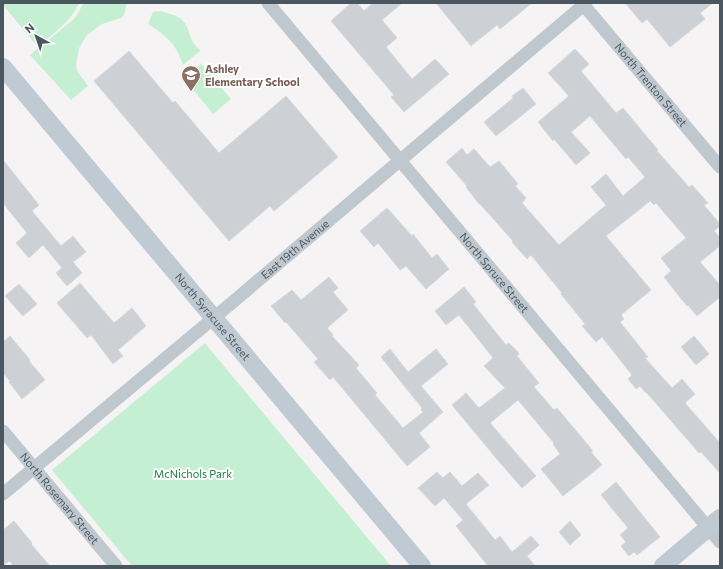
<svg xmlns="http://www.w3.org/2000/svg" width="723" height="569" viewBox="0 0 723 569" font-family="Commissioner,sans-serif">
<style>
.green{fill:#c4efd2}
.building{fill:#cdd0d5;stroke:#d7d9de}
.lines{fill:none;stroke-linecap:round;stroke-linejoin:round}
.street{stroke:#bfc8ce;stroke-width:13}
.secondary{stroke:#c0cad3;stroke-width:18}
.labels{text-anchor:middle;stroke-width:4;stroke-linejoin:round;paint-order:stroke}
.education-label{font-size:11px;font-weight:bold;fill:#785e54;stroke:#fff;text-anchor:start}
.street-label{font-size:11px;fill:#4b5760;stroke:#fff}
.park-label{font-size:11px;fill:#1b8147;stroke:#fff}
</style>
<rect width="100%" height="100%" fill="#f5f3f3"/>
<!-- green -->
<path class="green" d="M 3,3 L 79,3 C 71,22 52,34 38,47 L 3,5 Z
M 84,3 L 127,3 L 124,15 L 121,18 L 102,24 L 87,35 L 79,48 L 76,66 L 77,71 L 88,86 L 71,100 L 30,55 L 74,19 Z
M 160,11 C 166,13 173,14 178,17 C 190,23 188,38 196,46 C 197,48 199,49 201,50 L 183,65 C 176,43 166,36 148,24 L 153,12 Z
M 201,64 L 231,99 L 213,114 L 184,78 Z
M 205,343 L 213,353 L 391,566 L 132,566 L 52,470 Z"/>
<!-- building -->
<path class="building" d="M 351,3 L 357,3 L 364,11 L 373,3 L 402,3 L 382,20 L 397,38 L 386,47 L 412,79 L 435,59 L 449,74 L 404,112 L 391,97 L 394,95 L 331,21 Z
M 436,3 L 532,3 L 500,29 L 497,25 L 471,46 Z
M 625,3 L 713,3 L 700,13 L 705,19 L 670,47 L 647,19 L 642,23 Z
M 575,49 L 589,64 L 581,71 L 616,113 L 623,108 L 658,150 L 657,151 L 689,187 L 692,185 L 708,203 L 704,205 L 720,224 L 720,226 L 714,231 L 720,238 L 720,246 L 700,262 L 720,285 L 720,297 L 697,316 L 688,305 L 687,306 L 664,277 L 671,271 L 661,258 L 686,238 L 656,203 L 654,205 L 650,201 L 606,236 L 651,290 L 621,315 L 624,319 L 620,322 L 648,357 L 645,358 L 672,388 L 682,379 L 695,394 L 685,403 L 720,443 L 720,473 L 701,452 L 699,453 L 647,393 L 646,393 L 640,386 L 636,389 L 628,379 L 632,375 L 602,337 L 596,342 L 582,326 L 585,324 L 561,294 L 562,293 L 531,255 L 527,259 L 512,242 L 513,241 L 480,204 L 479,204 L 466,187 L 467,186 L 446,162 L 462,148 L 467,155 L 474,149 L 490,167 L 499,161 L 518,184 L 515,186 L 526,198 L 522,203 L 559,245 L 606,205 L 591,187 L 606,174 L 623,196 L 645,177 L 628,157 L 626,159 L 590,116 L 571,132 L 590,153 L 576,165 L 554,139 L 553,141 L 538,122 L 569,96 L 548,73 Z
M 129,51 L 173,103 L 175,101 L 219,153 L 286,96 L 338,157 L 274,211 L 270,206 L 229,241 L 94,81 Z
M 523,88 L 536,104 L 496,136 L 484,122 L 513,98 L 512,96 Z
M 3,160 L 39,205 L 32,211 L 61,246 L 73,236 L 86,252 L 73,262 L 82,273 L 67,286 L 56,273 L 62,268 L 43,245 L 29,258 L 16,243 L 27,233 L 3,203 Z
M 387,208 L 412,236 L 413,234 L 432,258 L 437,254 L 449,269 L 426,289 L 406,266 L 400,270 L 378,243 L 374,247 L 360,231 Z
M 329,277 L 338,288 L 333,292 L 348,310 L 327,328 L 333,335 L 332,336 L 359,365 L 356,368 L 377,393 L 375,395 L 403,428 L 423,412 L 421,410 L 422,408 L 381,357 L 390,349 L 408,372 L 436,349 L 448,364 L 421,386 L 443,412 L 419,433 L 430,447 L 407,466 L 333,377 L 330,380 L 314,362 L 318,359 L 286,322 L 285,323 L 271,306 L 292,290 L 301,300 Z
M 80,283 L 114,323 L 132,308 L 146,326 L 118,350 L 123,356 L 113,364 L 91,335 L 87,338 L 57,303 Z
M 19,284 L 37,304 L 23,316 L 5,296 Z
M 464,287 L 476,302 L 473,304 L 506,345 L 509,343 L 519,353 L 517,356 L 539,383 L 534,387 L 554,410 L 557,408 L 593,451 L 591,452 L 602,465 L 563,496 L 541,469 L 560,454 L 553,444 L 554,443 L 518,400 L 490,423 L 536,476 L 522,488 L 496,458 L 452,405 L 466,393 L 479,408 L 505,388 L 484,366 L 493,358 L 459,315 L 446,325 L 435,311 Z
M 10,336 L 30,360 L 29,361 L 45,380 L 22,399 L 9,382 L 10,381 L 3,373 L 3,342 Z
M 694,336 L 709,354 L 696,365 L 681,347 Z
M 437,472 L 443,478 L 450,472 L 462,486 L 478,473 L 489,485 L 466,504 L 495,540 L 500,536 L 512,552 L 531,536 L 539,545 L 527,556 L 535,566 L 488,566 L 456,526 L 463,520 L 444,498 L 435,506 L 418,488 Z
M 616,482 L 660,537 L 637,555 L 634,552 L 629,556 L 621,546 L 626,542 L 620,535 L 628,528 L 601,495 Z
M 14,521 L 32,543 L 31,544 L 50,566 L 14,566 L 9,561 L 3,566 L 3,530 Z
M 570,521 L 581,535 L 570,545 L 559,532 Z"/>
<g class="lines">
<!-- street -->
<g class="street">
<path id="s1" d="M 268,3 L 720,542"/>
<path id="s2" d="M 582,3 L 720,167"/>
<path id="s3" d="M 3,431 L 116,566"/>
<path id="s4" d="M 3,494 L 234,301 L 586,3"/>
</g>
<!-- secondary -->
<g class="secondary">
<path id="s5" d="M 3,67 L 422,566"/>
<path d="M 663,566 L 720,518"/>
</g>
</g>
<!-- icons -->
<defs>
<g id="school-pin" transform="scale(1)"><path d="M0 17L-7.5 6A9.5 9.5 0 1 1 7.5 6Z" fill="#8d6e63" stroke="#fff"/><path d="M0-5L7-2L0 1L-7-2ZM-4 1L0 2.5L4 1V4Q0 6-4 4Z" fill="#fff"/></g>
</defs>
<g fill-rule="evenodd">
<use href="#school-pin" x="191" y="75"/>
</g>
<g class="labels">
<!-- education labels -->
<g class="education-label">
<text x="205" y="73">Ashley<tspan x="205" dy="13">Elementary School</tspan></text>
</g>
<!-- street labels -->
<g class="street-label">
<text dy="4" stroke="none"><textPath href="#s2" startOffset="107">North Trenton Street</textPath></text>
<text dy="4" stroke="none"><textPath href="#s4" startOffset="381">East 19th Avenue</textPath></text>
<text dy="4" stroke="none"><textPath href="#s1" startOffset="352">North Spruce Street</textPath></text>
<text dy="4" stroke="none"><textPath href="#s5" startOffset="326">North Syracuse Street</textPath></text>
<text dy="4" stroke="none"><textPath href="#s3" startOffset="88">North Rosemary Street</textPath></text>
</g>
<!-- park labels -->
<g class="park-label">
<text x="193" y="478">McNichols Park</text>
</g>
</g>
<!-- border -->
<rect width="723" height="569" fill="none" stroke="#4b5760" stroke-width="8"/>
<!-- north arrow -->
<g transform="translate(36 36) rotate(320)" stroke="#ffffff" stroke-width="3" paint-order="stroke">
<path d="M0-3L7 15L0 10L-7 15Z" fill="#4b5760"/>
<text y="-6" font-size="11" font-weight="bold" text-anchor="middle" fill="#4b5760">N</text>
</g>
</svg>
